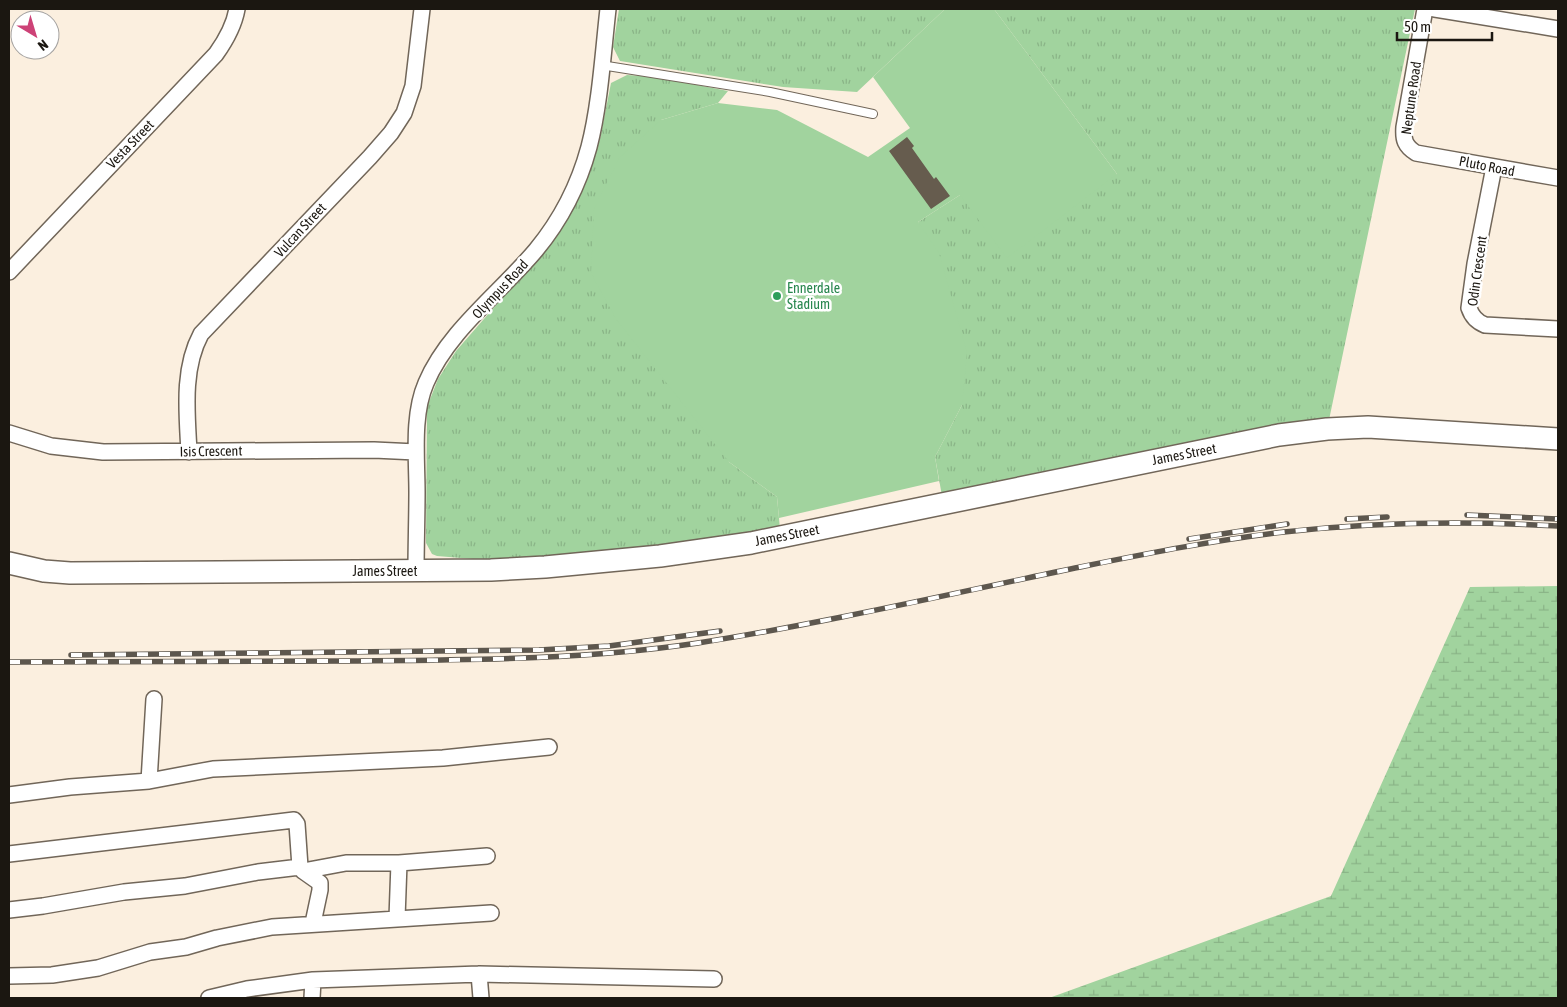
<svg xmlns="http://www.w3.org/2000/svg" width="1567" height="1007" viewBox="0 0 1567 1007" font-family="'Asap Condensed',sans-serif">
<style>
.grass{fill:url(#grass-tufts)}
.wetland{fill:url(#wetland-marsh)}
.green{fill:#a1d39e}
.building{fill:#665c4e}
.lines{fill:none;stroke-linecap:round;stroke-linejoin:round}
.lane-casing{stroke:#716659;stroke-width:10}
.street-casing{stroke:#716659;stroke-width:18}
.secondary-casing{stroke:#716659;stroke-width:24}
.lane{stroke:#fff;stroke-width:8}
.street{stroke:#fff;stroke-width:15}
.secondary{stroke:#fff;stroke-width:21}
.rail-casing{stroke:#5d574e;stroke-width:5.5}
.rail{stroke:#fff;stroke-width:4;stroke-dasharray:11;stroke-linecap:butt}
.leisure-dot{fill:#2e9e5b;stroke:#fff;stroke-width:2}
.labels{text-anchor:middle;stroke-width:5;stroke-linejoin:round;paint-order:stroke}
.street-label{font-size:14px;fill:#1b1711;stroke:#fff}
.leisure-label{font-size:14px;fill:#27864d;stroke:#fff;text-anchor:start}
</style>
<defs>
<pattern id="grass-tufts" width="24" height="20" patternUnits="userSpaceOnUse" patternTransform="scale(1.25)"><rect width="24" height="20" fill="#a1d39e"/><path d="M3 7l-1-3M5 7V3M7 7l1-3M15 17l-1-3M17 17v-4M19 17l1-3" fill="none" stroke="#8ab487"/></pattern>
<pattern id="wetland-marsh" width="20" height="14" patternUnits="userSpaceOnUse" patternTransform="scale(1.25)"><rect width="20" height="14" fill="#a1d39e"/><path d="M1 5h8M5 5V1M11 12h8M15 12V8" fill="none" stroke="#8ab487"/></pattern>
</defs>
<rect width="100%" height="100%" fill="#fbefdf"/>
<!-- grass -->
<path class="grass" d="M 619,9 L 945,9 L 857,92 L 783,87 L 620,61 L 613,47 Z
M 994,9 L 1415,9 L 1329,420 L 942,496 L 935,457 L 962,405 L 918,222 L 960,195 L 1117,174 Z
M 627,75 L 657,77 L 728,91 L 718,103 L 661,120 L 729,462 L 777,497 L 780,529 L 704,542 L 497,561 L 437,556 L 432,554 L 426,543 L 427,407 L 438,379 L 456,351 L 557,235 L 584,187 L 600,139 L 611,83 Z"/>
<!-- wetland -->
<path class="wetland" d="M 1558,586 L 1558,998 L 1049,998 L 1331,896 L 1470,587 Z"/>
<!-- green -->
<path class="green" d="M 945,9 L 994,9 L 1117,174 L 1007,258 L 960,195 L 918,222 L 939,253 L 967,353 L 962,405 L 935,457 L 939,481 L 779,518 L 777,497 L 729,462 L 616,319 L 591,273 L 594,209 L 619,158 L 661,120 L 718,103 L 777,110 L 868,157 L 910,128 L 873,77 Z"/>
<!-- building -->
<path class="building" d="M 907,137 L 914,146 L 912,148 L 934,179 L 936,177 L 950,196 L 931,209 L 889,151 Z"/>
<g class="lines">
<!-- lane casing -->
<g class="lane-casing">
<path id="lane" d="M 601,65 L 770,92 L 873,114"/>
</g>
<!-- street casing -->
<g class="street-casing">
<path id="street" d="M 1425,9 L 1404,127 C 1403,140 1405,146 1416,153 L 1558,178
M 1435,9 L 1558,29
M 1494,167 L 1475,264 L 1469,308 C 1472,317 1477,322 1485,325 L 1558,329
M 9,272 L 216,54 C 226,40 234,26 237,9
M 9,433 L 51,446 L 103,452 L 374,450 L 416,452
M 189,452 C 187,413 182,369 201,334 L 370,157 L 391,133 L 404,113 L 413,86 L 422,9
M 416,571 C 416,545 417,518 417,492 C 417,458 412,415 426,383 C 448,331 500,293 536,250 C 560,221 579,184 589,147 C 600,105 603,53 608,9
M 149,781 L 154,699
M 9,795 L 70,787 L 149,781 L 213,769 L 443,758 L 549,747
M 9,854 L 294,820 L 297,824 L 300,867 L 303,871 L 320,883 L 320,890 L 313,923
M 303,871 L 346,863 L 399,863 L 487,856
M 9,910 L 43,906 L 124,892 L 185,886 L 258,872 L 300,867
M 397,918 L 399,863
M 479,974 L 481,998
M 9,976 L 52,975 L 98,968 L 150,952 L 186,947 L 217,938 L 272,927 L 491,913
M 209,998 L 247,989 L 313,980 L 479,974 L 714,979
M 312,998 L 313,980"/>
</g>
<!-- secondary casing -->
<g class="secondary-casing">
<path id="secondary" d="M 9,563 L 44,571 L 70,573 L 491,570 L 545,567 L 660,556 L 751,543 L 1279,435 L 1327,429 L 1368,427 L 1558,439"/>
</g>
<!-- lane -->
<use href="#lane" class="lane"/>
<!-- street -->
<use href="#street" class="street"/>
<!-- secondary -->
<use href="#secondary" class="secondary"/>
<!-- rail casing -->
<g class="rail-casing">
<path id="rail" d="M 1467,515 L 1557,519
M 1347,519 L 1387,517
M 1189,539 L 1287,524
M 71,655 L 539,650 L 609,646 L 720,631
M 9,662 C 124,662 239,661 354,661 C 469,660 584,660 698,643 C 825,623 950,594 1075,568 C 1145,554 1214,540 1284,532 C 1375,522 1467,521 1558,526"/>
</g>
<!-- rail -->
<use href="#rail" class="rail"/>
</g>
<!-- markers -->
<circle class="leisure-dot" cx="777" cy="296" r="5"/>
<g class="labels">
<!-- street labels -->
<g class="street-label">
<text transform="translate(1411 98) rotate(-82)" y="5">Neptune Road</text>
<text transform="translate(130 144) rotate(-46)" y="5">Vesta Street</text>
<text transform="translate(1487 166) rotate(11)" y="5">Pluto Road</text>
<text transform="translate(300 230) rotate(-47)" y="5">Vulcan Street</text>
<text transform="translate(1477 271) rotate(-82)" y="5">Odin Crescent</text>
<text transform="translate(500 289) rotate(-47)" y="5">Olympus Road</text>
<text transform="translate(211 451) rotate(-1)" y="5">Isis Crescent</text>
<text transform="translate(1184 454) rotate(-11)" y="5">James Street</text>
<text transform="translate(787 535) rotate(-11)" y="5">James Street</text>
<text x="385" y="576">James Street</text>
</g>
<!-- leisure labels -->
<g class="leisure-label">
<text x="787" y="293">Ennerdale<tspan x="787" dy="16">Stadium</tspan></text>
</g>
</g>
<!-- border -->
<rect width="1567" height="1007" fill="none" stroke="#1b1711" stroke-width="20"/>
<!-- north arrow -->
<g transform="translate(35 35) rotate(142)"><circle r="24" fill="#ffffff" stroke="#a4a2a0"/>
<path d="M0-4L9 19L0 12L-9 19Z" fill="#cd4277"/>
<text y="-8" font-size="14" font-weight="bold" text-anchor="middle" fill="#1b1711">N</text>
</g>
<!-- scale -->
<path d="M1397 32v8h95v-8" fill="none" stroke="#1b1711" stroke-width="2.5"/>
<text x="1404" y="32" font-size="15" fill="#1b1711" stroke="#ffffff" stroke-width="4" paint-order="stroke">50 m</text>
</svg>
